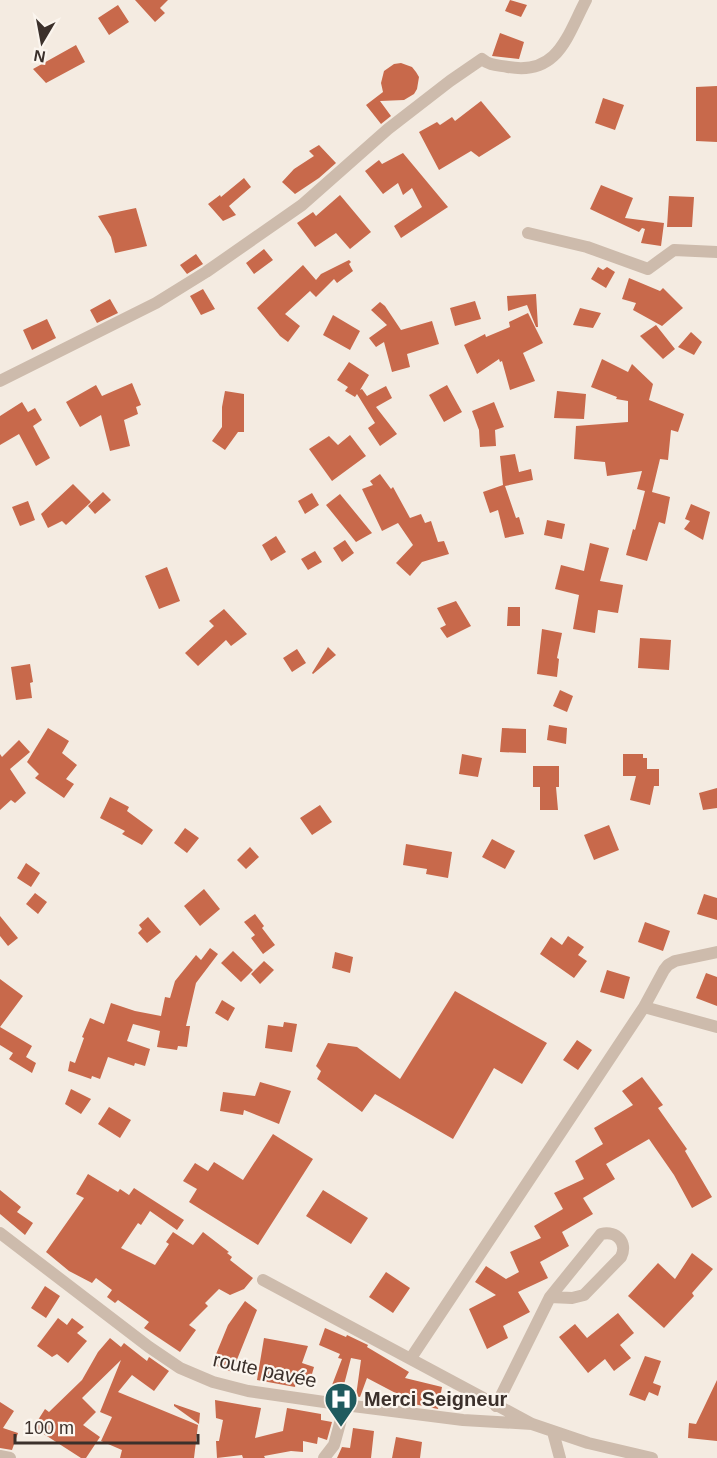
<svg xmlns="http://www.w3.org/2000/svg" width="717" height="1458" viewBox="0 0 717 1458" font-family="Helvetica,sans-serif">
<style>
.building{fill:#c8694b}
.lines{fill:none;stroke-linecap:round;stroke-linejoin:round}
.street{stroke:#cdbbac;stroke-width:12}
.labels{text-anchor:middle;stroke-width:4.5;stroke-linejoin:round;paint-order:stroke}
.street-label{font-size:20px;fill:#3b302b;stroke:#fbf5ee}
.poi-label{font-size:20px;font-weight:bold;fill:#3b302b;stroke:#fbf5ee;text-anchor:start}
</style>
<rect width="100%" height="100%" fill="#f4ebe1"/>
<!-- building -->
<path class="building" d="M 135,0 L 168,0 L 160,8 L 165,13 L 155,22 Z
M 510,0 L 527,5 L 521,17 L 505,11 Z
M 118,5 L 129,22 L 109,35 L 98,18 Z
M 500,33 L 524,42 L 519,59 L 492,56 Z
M 76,45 L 85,62 L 46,83 L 33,69 Z
M 401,63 L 412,67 L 416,72 L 419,77 L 417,89 L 414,94 L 404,100 L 380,101 L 391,116 L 381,124 L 366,105 L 383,92 L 381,83 L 384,71 L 394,64 Z
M 717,86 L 717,142 L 696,141 L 696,87 Z
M 603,98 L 624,105 L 615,130 L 595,123 Z
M 481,101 L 511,137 L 479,157 L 471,151 L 439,170 L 419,132 L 437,122 L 440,125 L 452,117 L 455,121 Z
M 319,145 L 336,163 L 319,178 L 295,194 L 282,182 L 294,169 L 314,156 L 309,151 Z
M 403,153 L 448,207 L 401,238 L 394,226 L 422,207 L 412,188 L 403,195 L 398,183 L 383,194 L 365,171 L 379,160 L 382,164 Z
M 244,178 L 251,187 L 229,206 L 236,215 L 223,221 L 208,204 L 220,195 L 221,197 Z
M 601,185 L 633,198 L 625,218 L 664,223 L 661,246 L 641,243 L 645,229 L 642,228 L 639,232 L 590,209 Z
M 340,195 L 371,232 L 350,249 L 336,233 L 315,247 L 297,223 L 313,212 L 316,216 Z
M 669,196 L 694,197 L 692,227 L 667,227 Z
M 136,208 L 147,246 L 115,253 L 111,237 L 98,216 Z
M 264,249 L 273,260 L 254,274 L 246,263 Z
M 196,254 L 203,264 L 187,274 L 180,265 Z
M 349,260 L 351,262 L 349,264 L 353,271 L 337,283 L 334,279 L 316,297 L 310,291 L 285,314 L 300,326 L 288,342 L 280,336 L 257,308 L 303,265 L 316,280 L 321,274 Z
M 598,267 L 603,270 L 607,267 L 615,272 L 606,288 L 591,279 Z
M 629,278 L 660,291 L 663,288 L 683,308 L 662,326 L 633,310 L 636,303 L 622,299 Z
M 203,289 L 215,309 L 201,315 L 190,296 Z
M 536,294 L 538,327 L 536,327 L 527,305 L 508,311 L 507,296 Z
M 110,299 L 118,313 L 97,323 L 90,310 Z
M 475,301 L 481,319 L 455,326 L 450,308 Z
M 380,302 L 385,306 L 401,330 L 432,321 L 439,344 L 407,354 L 410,367 L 392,372 L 384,342 L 376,347 L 369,338 L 387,325 L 371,310 Z
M 580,308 L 601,313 L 593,328 L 573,325 Z
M 528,313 L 543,343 L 523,353 L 535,381 L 510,390 L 502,361 L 500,362 L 499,359 L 477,374 L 464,345 L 485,334 L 486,337 L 510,327 L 509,322 Z
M 333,315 L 360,331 L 350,350 L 323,335 Z
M 47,319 L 56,338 L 32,350 L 23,330 Z
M 656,325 L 675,349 L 663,359 L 640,336 Z
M 691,332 L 702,342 L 694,355 L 678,347 Z
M 602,359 L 628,372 L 632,364 L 653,384 L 649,400 L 684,414 L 678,432 L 671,430 L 668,460 L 660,459 L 652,492 L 670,497 L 665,524 L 659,522 L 647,561 L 626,555 L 633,529 L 635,530 L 645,491 L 637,489 L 642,471 L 607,476 L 605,462 L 574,459 L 576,426 L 628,422 L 628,401 L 616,399 L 617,397 L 591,387 Z
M 349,362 L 369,375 L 360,390 L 362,389 L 367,396 L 386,386 L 392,398 L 376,407 L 397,434 L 380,446 L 368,428 L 375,423 L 357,394 L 355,397 L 345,391 L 348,387 L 337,380 Z
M 132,383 L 141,405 L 136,407 L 138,414 L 124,420 L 130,446 L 110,451 L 101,415 L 80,427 L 66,402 L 96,385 L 102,396 Z
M 447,385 L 462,412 L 444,422 L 429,395 Z
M 225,391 L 244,394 L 244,432 L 238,432 L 225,450 L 212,441 L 222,427 L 222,407 Z
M 557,391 L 586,394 L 584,419 L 554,418 Z
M 22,402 L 28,412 L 35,408 L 42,420 L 33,426 L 50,458 L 36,466 L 19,434 L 0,445 L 0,416 Z
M 494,402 L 504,427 L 495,430 L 496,446 L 480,447 L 479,430 L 472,411 Z
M 350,435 L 366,456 L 332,481 L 309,449 L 329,436 L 338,445 Z
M 515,454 L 519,472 L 531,469 L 533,480 L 505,486 L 516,518 L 519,517 L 524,534 L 505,538 L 498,510 L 490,513 L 483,492 L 503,485 L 500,456 Z
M 380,474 L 391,489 L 393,487 L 410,518 L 421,514 L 425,523 L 431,521 L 438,542 L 444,541 L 449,554 L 422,562 L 410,576 L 396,563 L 413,545 L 398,523 L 382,531 L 362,489 L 373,485 L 370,481 Z
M 73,484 L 91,502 L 66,525 L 62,521 L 48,528 L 41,514 Z
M 103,492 L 111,500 L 95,514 L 88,506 Z
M 312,493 L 319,505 L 305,514 L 298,501 Z
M 340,494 L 372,533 L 356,542 L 326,505 Z
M 28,501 L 35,520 L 20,526 L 12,507 Z
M 691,504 L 710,512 L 703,540 L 684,529 L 690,521 L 685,519 Z
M 547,520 L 565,524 L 562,539 L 544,535 Z
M 276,536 L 286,552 L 271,561 L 262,545 Z
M 345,540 L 354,553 L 342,562 L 333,548 Z
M 590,543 L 609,548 L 600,581 L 623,585 L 618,613 L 598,610 L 595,633 L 573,629 L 579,595 L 555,589 L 561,565 L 584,571 Z
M 315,551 L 322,562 L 308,570 L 301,559 Z
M 167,567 L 180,601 L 159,609 L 145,576 Z
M 456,601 L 471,626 L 447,638 L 440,628 L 446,625 L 437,608 Z
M 508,607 L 520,607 L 520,626 L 507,626 Z
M 224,609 L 247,634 L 231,646 L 226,640 L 198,666 L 185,653 L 214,626 L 209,621 Z
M 542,629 L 562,633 L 557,658 L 559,659 L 557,677 L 537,674 Z
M 640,638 L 671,640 L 669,670 L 638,668 Z
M 328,647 L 336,655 L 313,674 L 312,673 Z
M 297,649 L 306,663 L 292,672 L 283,658 Z
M 30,664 L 33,682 L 30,683 L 32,698 L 16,700 L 11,667 Z
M 560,690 L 573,696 L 567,712 L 553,706 Z
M 549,725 L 567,728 L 566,744 L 547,740 Z
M 48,728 L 69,741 L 62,753 L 77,765 L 66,779 L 74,784 L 64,798 L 35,778 L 39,774 L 27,762 Z
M 502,728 L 526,729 L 526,753 L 500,752 Z
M 19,740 L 30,752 L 10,769 L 26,793 L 15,803 L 11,800 L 0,810 L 0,754 L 2,757 Z
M 462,754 L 482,758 L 478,777 L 459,774 Z
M 623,754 L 643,754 L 643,758 L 647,758 L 647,769 L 659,769 L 659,786 L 654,786 L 650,805 L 630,800 L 636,776 L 623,776 Z
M 533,766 L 559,766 L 559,787 L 556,787 L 558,810 L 540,810 L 540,787 L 533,787 Z
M 717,788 L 717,808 L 703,810 L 699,793 Z
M 110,797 L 129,807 L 127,811 L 153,830 L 142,845 L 122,834 L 125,831 L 100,818 Z
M 320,805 L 332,822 L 312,835 L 300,818 Z
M 609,825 L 619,850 L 594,860 L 584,835 Z
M 185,828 L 199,838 L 187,853 L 174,843 Z
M 492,839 L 515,851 L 505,869 L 482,857 Z
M 406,844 L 452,852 L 448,878 L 426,874 L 427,869 L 403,865 Z
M 250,847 L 259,857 L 246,869 L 237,860 Z
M 26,863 L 40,873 L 31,887 L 17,878 Z
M 204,889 L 220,909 L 200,926 L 184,906 Z
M 35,893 L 47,902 L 38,914 L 26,904 Z
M 704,894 L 717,898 L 717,920 L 697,914 Z
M 255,914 L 264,926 L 262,928 L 275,945 L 263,954 L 251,938 L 255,935 L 244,922 Z
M 0,916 L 18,938 L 8,946 L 0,936 Z
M 148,917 L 161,932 L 147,943 L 138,933 L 142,929 L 139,925 Z
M 645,922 L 670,931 L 663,951 L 638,942 Z
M 568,936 L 584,947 L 578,955 L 587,961 L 574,978 L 540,954 L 551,937 L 562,945 Z
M 210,948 L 218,954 L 196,983 L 186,1026 L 190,1026 L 187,1047 L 178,1046 L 177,1050 L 157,1047 L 160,1031 L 133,1024 L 127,1041 L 150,1049 L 145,1066 L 135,1063 L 134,1066 L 108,1057 L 100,1079 L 92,1076 L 91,1079 L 68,1071 L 70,1061 L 75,1063 L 84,1038 L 82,1037 L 90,1018 L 104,1024 L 111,1003 L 135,1011 L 161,1016 L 165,997 L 170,998 L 175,981 L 196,955 L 201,960 Z
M 233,951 L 253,970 L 241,982 L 221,963 Z
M 335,952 L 353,957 L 350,973 L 332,968 Z
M 264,961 L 274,970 L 260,984 L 251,974 Z
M 607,970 L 630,977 L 624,999 L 600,992 Z
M 706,973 L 717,977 L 717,1006 L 696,998 Z
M 0,979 L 23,996 L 0,1027 L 32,1046 L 26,1057 L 36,1063 L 32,1073 L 9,1059 L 13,1053 L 0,1045 Z
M 455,991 L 547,1043 L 522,1084 L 494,1068 L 453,1139 L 375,1094 L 362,1112 L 317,1079 L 321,1071 L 316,1066 L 328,1043 L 357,1047 L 400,1079 Z
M 222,1000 L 235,1008 L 228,1021 L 215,1013 Z
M 284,1022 L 297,1024 L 292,1052 L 265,1048 L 268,1025 L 283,1027 Z
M 577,1040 L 592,1050 L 578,1070 L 563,1060 Z
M 642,1077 L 663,1105 L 658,1108 L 687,1149 L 685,1151 L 712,1197 L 692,1208 L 674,1175 L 649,1139 L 606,1164 L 615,1179 L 583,1198 L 593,1214 L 562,1232 L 569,1246 L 540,1262 L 548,1278 L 518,1292 L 530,1312 L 503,1326 L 508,1338 L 487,1349 L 469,1309 L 496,1295 L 475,1282 L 486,1266 L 506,1279 L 519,1272 L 510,1252 L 541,1238 L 534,1226 L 563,1209 L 554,1193 L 584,1179 L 575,1161 L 603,1144 L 594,1128 L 633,1105 L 622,1091 Z
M 260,1082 L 291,1091 L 279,1124 L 244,1110 L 243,1115 L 220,1111 L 223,1092 L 255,1096 Z
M 71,1089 L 91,1099 L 81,1114 L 65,1104 Z
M 109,1107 L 131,1120 L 120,1138 L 98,1124 Z
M 273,1134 L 313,1159 L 258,1245 L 189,1202 L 197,1189 L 183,1181 L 195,1163 L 208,1171 L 214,1162 L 243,1180 Z
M 88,1174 L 118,1192 L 120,1189 L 129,1195 L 134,1188 L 184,1220 L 177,1230 L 150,1211 L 141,1225 L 138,1223 L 121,1248 L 155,1265 L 169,1244 L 166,1242 L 173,1232 L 193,1245 L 203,1232 L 229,1252 L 227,1253 L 232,1257 L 230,1260 L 253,1278 L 244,1289 L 230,1295 L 219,1289 L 205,1303 L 208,1306 L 189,1325 L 196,1330 L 180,1352 L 144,1328 L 149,1322 L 118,1300 L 115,1303 L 107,1297 L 112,1290 L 96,1278 L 92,1283 L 69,1271 L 46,1252 L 84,1198 L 76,1194 Z
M 0,1190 L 21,1207 L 17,1212 L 33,1223 L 25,1235 L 0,1214 Z
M 323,1190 L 368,1218 L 351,1244 L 306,1216 Z
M 692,1253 L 713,1269 L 692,1293 L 694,1296 L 664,1328 L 628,1296 L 658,1263 L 675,1279 Z
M 386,1272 L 410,1288 L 393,1313 L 369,1297 Z
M 45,1286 L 60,1296 L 46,1318 L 31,1308 Z
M 245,1301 L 257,1310 L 232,1372 L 212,1364 L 228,1325 Z
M 618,1313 L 634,1333 L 620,1345 L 631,1358 L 614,1371 L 605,1359 L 588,1373 L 559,1337 L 575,1324 L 587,1338 Z
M 58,1318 L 67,1325 L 72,1318 L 84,1327 L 77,1333 L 87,1341 L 68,1363 L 57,1354 L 52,1357 L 37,1346 Z
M 325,1328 L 346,1337 L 347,1335 L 368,1345 L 367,1347 L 409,1372 L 405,1378 L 442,1387 L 438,1409 L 404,1402 L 405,1398 L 367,1378 L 360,1397 L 356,1396 L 361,1360 L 351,1358 L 341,1396 L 329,1393 L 342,1359 L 338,1358 L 340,1354 L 319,1345 Z
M 110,1338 L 121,1347 L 124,1343 L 147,1361 L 149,1357 L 169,1371 L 154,1391 L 132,1375 L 118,1392 L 198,1425 L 194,1458 L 120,1458 L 122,1450 L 101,1441 L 112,1417 L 100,1412 L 121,1360 L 82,1398 L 96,1412 L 83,1425 L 100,1437 L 86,1458 L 81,1458 L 36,1429 L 38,1420 L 45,1409 L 49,1412 L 82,1380 L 98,1352 Z
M 264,1338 L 308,1346 L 302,1363 L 314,1367 L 310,1381 L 297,1377 L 295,1387 L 257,1380 Z
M 645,1356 L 661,1361 L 653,1383 L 661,1386 L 658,1396 L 649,1392 L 645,1401 L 629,1395 Z
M 717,1380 L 717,1441 L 688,1438 L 689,1423 L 696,1424 Z
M 215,1400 L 261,1408 L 255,1438 L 283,1431 L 287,1408 L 321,1414 L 321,1420 L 332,1422 L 327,1440 L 318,1437 L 317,1444 L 303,1441 L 303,1452 L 291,1451 L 264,1456 L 265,1458 L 243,1458 L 242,1455 L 217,1458 L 216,1441 L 219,1441 L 223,1420 L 216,1418 Z
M 0,1402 L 14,1411 L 3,1428 L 18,1433 L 12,1450 L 0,1448 Z
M 174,1404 L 200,1413 L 199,1424 L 174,1406 Z
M 353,1428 L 374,1431 L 371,1458 L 337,1458 L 342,1447 L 350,1448 Z
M 396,1437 L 422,1442 L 420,1458 L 392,1458 Z"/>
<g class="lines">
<!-- street -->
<path class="street" d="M 528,233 L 587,247 L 648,269 L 674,250 L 717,252
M 0,381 L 156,303 L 206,272 L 302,205 L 388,129 L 450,81 L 482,59 C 490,66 498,65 508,67 C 558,76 567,36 586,0
M 644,1007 L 717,1027
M 0,1233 L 149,1347 L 180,1368 L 213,1382 L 248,1391 L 345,1405 L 463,1420 L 532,1424
M 263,1280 L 532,1424 L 588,1443 L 652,1458
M 411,1358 L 644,1007 L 664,970 L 668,965 L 675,961 L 717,952
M 496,1406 L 550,1297 L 601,1234 C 617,1230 628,1243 621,1257 L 584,1295 L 572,1298 L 550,1297
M 553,1432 L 560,1458
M 0,1456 L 10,1458
M 324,1458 L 334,1445 L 345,1405"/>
</g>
<!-- icons -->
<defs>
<g id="hospital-pin" transform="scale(1.725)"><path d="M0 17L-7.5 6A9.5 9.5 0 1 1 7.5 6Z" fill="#1f5a5e" stroke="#fbf5ee"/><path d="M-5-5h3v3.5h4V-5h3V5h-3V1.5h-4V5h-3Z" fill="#fff"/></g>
</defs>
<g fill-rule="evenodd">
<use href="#hospital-pin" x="341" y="1399"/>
</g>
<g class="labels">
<!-- street labels -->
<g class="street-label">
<text transform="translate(265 1370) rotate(12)" y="7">route pavée</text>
</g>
<!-- poi labels -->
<g class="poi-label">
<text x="364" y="1406">Merci Seigneur</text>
</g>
</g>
<!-- north arrow -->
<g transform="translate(42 42) rotate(190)" stroke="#fbf5ee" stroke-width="4.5" paint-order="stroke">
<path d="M0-4.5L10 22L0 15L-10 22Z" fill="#3b302b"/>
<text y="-9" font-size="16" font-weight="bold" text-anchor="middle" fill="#3b302b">N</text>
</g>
<!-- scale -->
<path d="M15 1434v9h183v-9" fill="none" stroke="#3b302b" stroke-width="3"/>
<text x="24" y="1434" font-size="18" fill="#3b302b" stroke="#fbf5ee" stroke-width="4.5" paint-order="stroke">100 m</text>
</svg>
